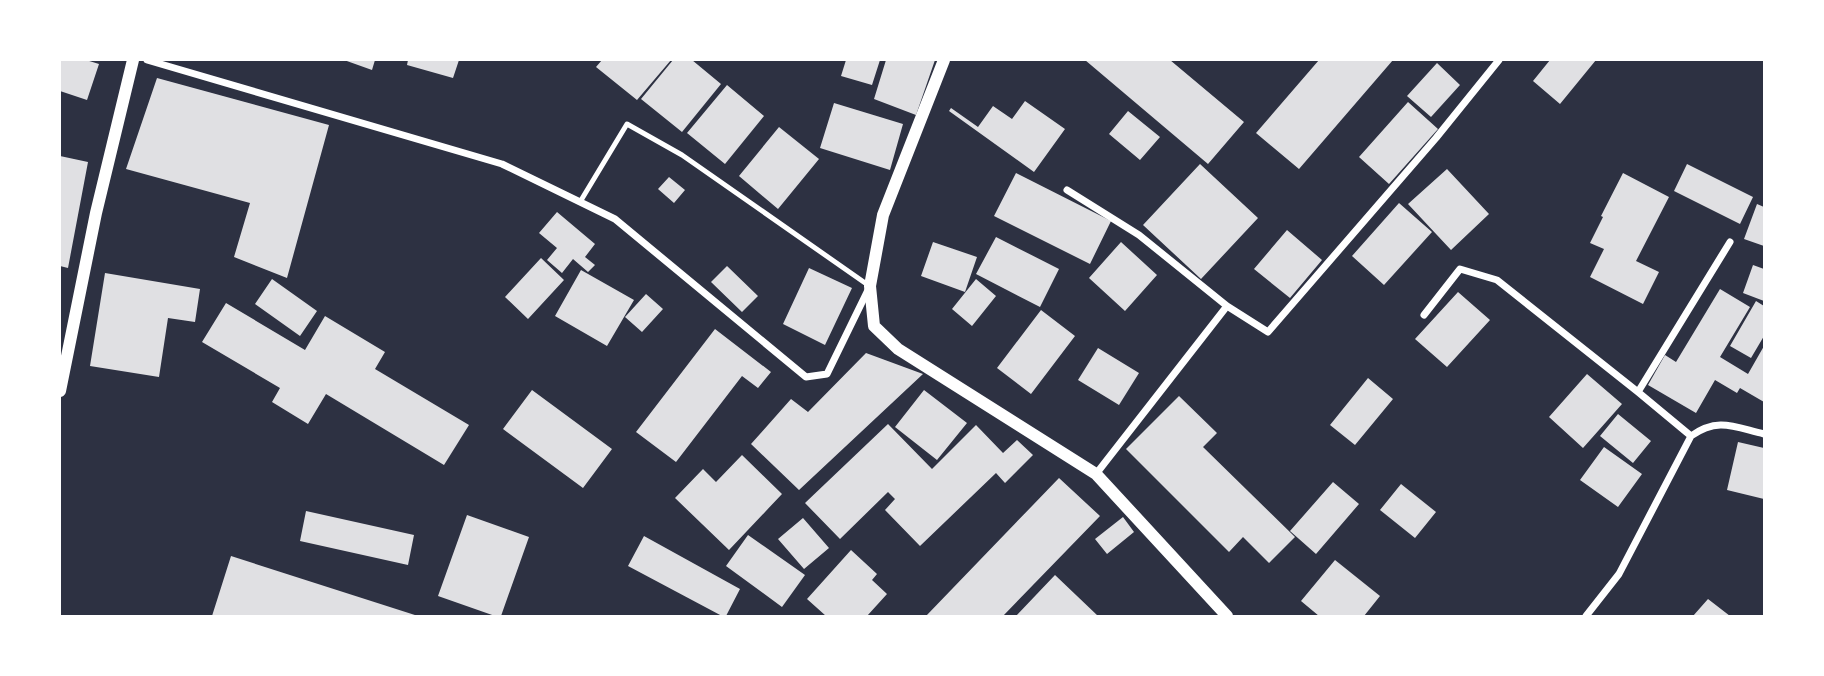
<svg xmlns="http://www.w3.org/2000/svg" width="1824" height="676" viewBox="0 0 1824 676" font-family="'DejaVu Sans',sans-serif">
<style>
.building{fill:#e0e0e3}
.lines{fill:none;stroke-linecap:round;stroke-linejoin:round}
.service{stroke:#fff;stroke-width:5}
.minor{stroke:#fff;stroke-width:7}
.tertiary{stroke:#fff;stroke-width:12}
</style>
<rect width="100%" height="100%" fill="#2d3142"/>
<!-- building -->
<path class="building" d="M 60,60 L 86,60 L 99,64 L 87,100 L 60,91 Z
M 344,60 L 375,60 L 372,70 Z
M 408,60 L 459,60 L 453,78 L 407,65 Z
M 602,60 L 671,60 L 637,100 L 596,67 Z
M 673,60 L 692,60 L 721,84 L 682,132 L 641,99 Z
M 846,60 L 880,60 L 872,85 L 841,76 Z
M 886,60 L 935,60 L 916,115 L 874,99 Z
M 1085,60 L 1170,60 L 1244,122 L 1208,164 Z
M 1319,60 L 1393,60 L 1299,169 L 1256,133 Z
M 1550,60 L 1596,60 L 1560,104 L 1533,81 Z
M 1437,63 L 1460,85 L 1431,117 L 1407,96 Z
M 157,78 L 329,125 L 287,278 L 234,257 L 250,203 L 126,169 Z
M 727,85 L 764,116 L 725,164 L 687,133 Z
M 1025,101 L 1065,129 L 1034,172 L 949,111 L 951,108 L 978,127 L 993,106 L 1012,119 Z
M 1408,102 L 1438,129 L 1389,184 L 1359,157 Z
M 834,103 L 903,124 L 890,170 L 820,148 Z
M 1128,111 L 1160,137 L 1140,160 L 1109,134 Z
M 779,127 L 819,159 L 778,209 L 739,176 Z
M 60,156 L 88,162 L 68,268 L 60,266 Z
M 1200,164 L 1258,218 L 1201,279 L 1143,225 Z
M 1687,164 L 1753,197 L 1740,224 L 1674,191 Z
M 1447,169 L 1489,214 L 1451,250 L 1408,204 Z
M 1016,173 L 1111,221 L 1090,264 L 994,216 Z
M 1623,173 L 1669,197 L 1636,261 L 1659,272 L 1643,304 L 1590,277 L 1604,249 L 1590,243 L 1603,217 L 1601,216 Z
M 669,177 L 685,190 L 674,203 L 658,189 Z
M 1399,203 L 1432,232 L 1384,285 L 1352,256 Z
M 1757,204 L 1764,207 L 1764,246 L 1744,239 Z
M 557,212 L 595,244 L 585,257 L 595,265 L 588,272 L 573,259 L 562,273 L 547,260 L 557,248 L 539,233 Z
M 1287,230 L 1322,260 L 1290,298 L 1254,269 Z
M 996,237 L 1059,269 L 1040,307 L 976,274 Z
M 933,242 L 977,257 L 965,292 L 921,276 Z
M 1121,242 L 1157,275 L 1125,311 L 1089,278 Z
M 541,258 L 564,280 L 528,319 L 505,297 Z
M 1753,265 L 1764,269 L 1764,301 L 1743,293 Z
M 727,266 L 758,296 L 742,312 L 711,282 Z
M 809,268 L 852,288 L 825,345 L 783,324 Z
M 581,270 L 634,300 L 607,346 L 555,316 Z
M 105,273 L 200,289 L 195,322 L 168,318 L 159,377 L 90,366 Z
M 272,279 L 317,311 L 300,336 L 255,304 Z
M 976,279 L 996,296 L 972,326 L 952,309 Z
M 1720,289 L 1750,307 L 1720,357 L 1748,374 L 1764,346 L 1764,402 L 1740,388 L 1737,393 L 1715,380 L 1696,413 L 1648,385 L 1665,355 L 1676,362 Z
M 1458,292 L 1490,320 L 1447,367 L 1415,339 Z
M 646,294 L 663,309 L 642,332 L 625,317 Z
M 1756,301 L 1764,306 L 1764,336 L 1751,358 L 1730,346 Z
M 226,303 L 305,350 L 325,316 L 385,352 L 375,369 L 469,425 L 444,465 L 326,394 L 308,424 L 272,402 L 280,388 L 202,342 Z
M 1041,310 L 1075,336 L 1031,394 L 997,368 Z
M 715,329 L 771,372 L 758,388 L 742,376 L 676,462 L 636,432 Z
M 1098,348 L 1139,373 L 1119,405 L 1078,380 Z
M 866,353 L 923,374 L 799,490 L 751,444 L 791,399 L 808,412 Z
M 1587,374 L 1622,404 L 1583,448 L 1549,417 Z
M 1368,378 L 1393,399 L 1355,445 L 1330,425 Z
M 532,390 L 612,449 L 583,488 L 503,429 Z
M 924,390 L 967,423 L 937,460 L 895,427 Z
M 1179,396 L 1217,433 L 1203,447 L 1295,537 L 1269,563 L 1243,537 L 1229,552 L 1126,449 Z
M 1618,414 L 1651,441 L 1633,463 L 1600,436 Z
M 888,424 L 932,469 L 976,425 L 1003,453 L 1017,440 L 1033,455 L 1005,483 L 996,473 L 920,546 L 885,510 L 895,499 L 888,492 L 840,539 L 805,503 Z
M 1738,442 L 1764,448 L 1764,499 L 1727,490 Z
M 1604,447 L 1642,474 L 1618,507 L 1580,480 Z
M 742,455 L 782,494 L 729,550 L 675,498 L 703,469 L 716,482 Z
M 1059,478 L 1100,516 L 1003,616 L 926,616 Z
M 1333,482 L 1359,504 L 1316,554 L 1290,531 Z
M 1401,484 L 1436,512 L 1415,538 L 1380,510 Z
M 306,511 L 414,535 L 408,565 L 300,541 Z
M 467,515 L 529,537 L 501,616 L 495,616 L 438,596 Z
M 1123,517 L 1134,532 L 1107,554 L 1095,539 Z
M 803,518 L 829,548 L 804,569 L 778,539 Z
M 748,535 L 805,575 L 782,607 L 726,566 Z
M 644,536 L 740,589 L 726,616 L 722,616 L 628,566 Z
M 851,550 L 877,574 L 872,580 L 887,594 L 867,616 L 826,616 L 807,599 Z
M 231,556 L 418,616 L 212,616 Z
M 1335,560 L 1380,596 L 1364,616 L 1319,616 L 1301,601 Z
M 1055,575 L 1098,616 L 1016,616 Z
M 1708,599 L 1730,616 L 1693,616 Z"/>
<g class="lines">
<!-- service -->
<path class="service" d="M 580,202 L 627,124 L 682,155 L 868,285"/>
<!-- minor -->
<path class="minor" d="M 147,60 L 502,164 L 615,219 L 806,377 L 827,374 L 868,290
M 1067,190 L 1139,235 L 1227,306
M 1424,315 L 1460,269 L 1497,280 L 1638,392 L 1691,436
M 1638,392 L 1730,242
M 1096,474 L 1227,306 L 1268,332 L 1436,138 L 1499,60
M 1586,616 L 1619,574 L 1691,436 C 1718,417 1734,427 1764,434"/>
<!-- tertiary -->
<path class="tertiary" d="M 944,60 L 883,215 L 870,286 L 874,326 L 898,349 L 1096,474 L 1227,616
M 60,391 L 96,213 L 133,60"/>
</g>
<!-- border -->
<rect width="1824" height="676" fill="none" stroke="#ffffff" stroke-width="122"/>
</svg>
